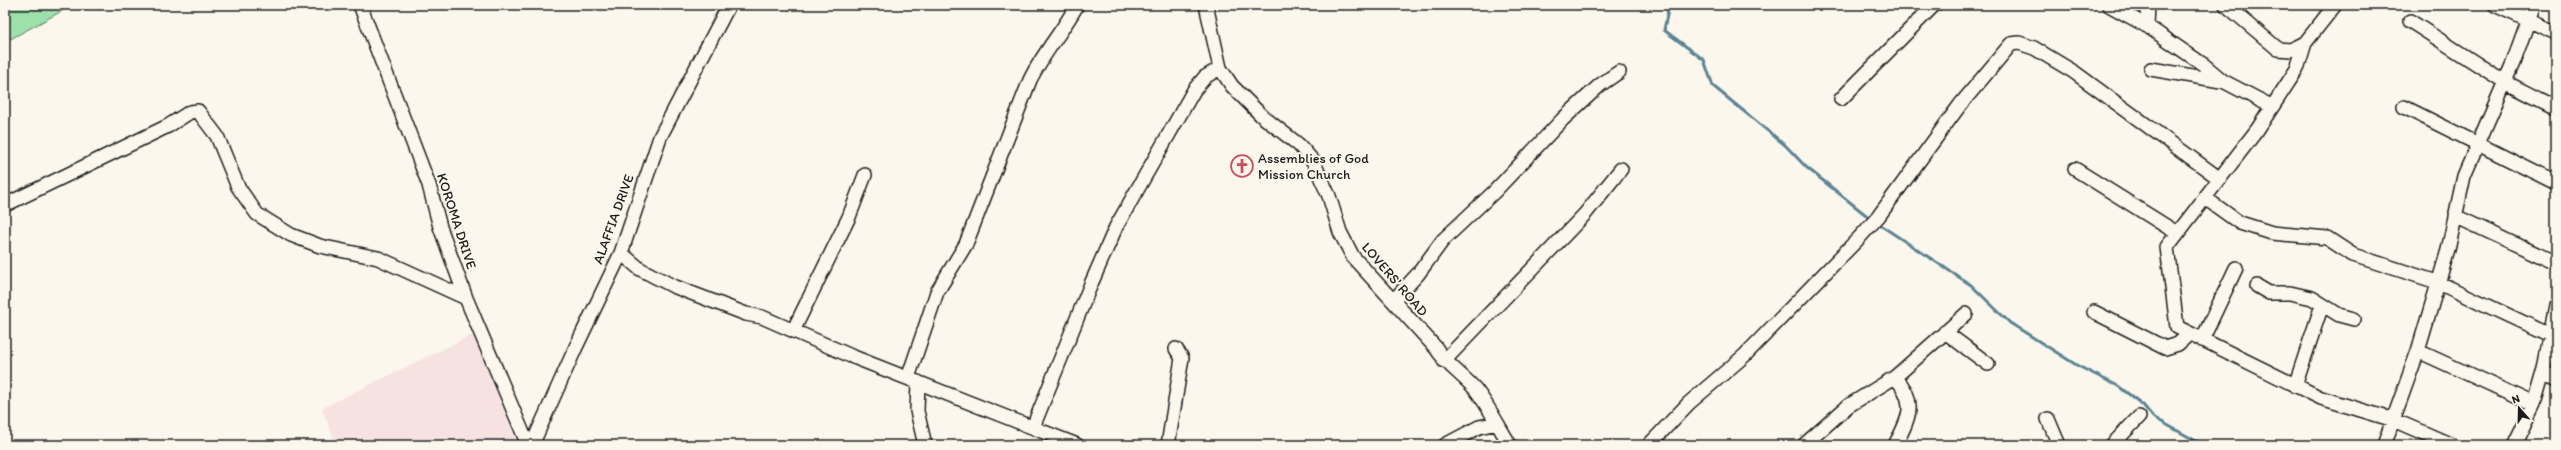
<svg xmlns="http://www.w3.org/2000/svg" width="2561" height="450" viewBox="0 0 2561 450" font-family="Itim,sans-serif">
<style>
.built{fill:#f5e2e1}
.green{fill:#9ee0aa;stroke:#5d7e63}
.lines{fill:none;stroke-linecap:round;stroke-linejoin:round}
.stream{stroke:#5a8395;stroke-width:3}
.minor-casing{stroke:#1c1c1c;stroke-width:16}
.minor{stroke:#fbf7ec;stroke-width:13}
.labels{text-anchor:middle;stroke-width:4;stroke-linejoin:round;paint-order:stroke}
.poi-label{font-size:14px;fill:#1c1c1c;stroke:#fbf7ec;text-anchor:start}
.street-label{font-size:14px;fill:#1c1c1c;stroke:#fbf7ec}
</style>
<rect width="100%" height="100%" fill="#fbf7ec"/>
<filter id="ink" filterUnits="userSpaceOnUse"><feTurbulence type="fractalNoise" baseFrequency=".025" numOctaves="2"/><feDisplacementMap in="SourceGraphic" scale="8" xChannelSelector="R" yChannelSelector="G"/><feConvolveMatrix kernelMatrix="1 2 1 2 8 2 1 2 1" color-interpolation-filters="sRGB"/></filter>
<g filter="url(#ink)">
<!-- built -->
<path class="built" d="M 474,334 L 518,445 L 336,445 L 322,408 Z"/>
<!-- green -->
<path class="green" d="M 5,5 L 73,5 L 5,42 Z"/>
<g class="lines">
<!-- stream -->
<path class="stream" d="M 1669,5 L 1664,30 L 1704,60 L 1713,86 L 1785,145 L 1806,167 L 1871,219
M 1877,223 L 1971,285 L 2010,323 L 2078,366 L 2118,386 L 2143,405 L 2153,417 L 2203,445"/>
<!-- minor casing -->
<g class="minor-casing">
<path id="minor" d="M 360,5 L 429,185 L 440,227 L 466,298 L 528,445
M 1206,5 L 1220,68 L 1232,86 L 1262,116 L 1299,145 L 1313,161 L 1329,196 L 1340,232 L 1353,257 L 1436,348 C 1446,365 1463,375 1476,390 C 1489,407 1499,427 1510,445
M 2109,5 L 2147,26 L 2204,65 L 2223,81 L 2271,106
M 2226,5 L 2278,49 L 2291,50 L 2305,43 L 2335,5
M 2495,5 L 2556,33
M 2410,21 L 2505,82 L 2556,108
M 2147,26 L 2148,5
M 2305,43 L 2297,69 L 2257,130 L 2167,247 L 2177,327 L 2321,398 L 2394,420 L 2452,445
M 2151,69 L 2221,81
M 1841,99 L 1934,5
M 2404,107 L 2556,183
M 2075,169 L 2177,233
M 2205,198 L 2240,223 L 2272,233 L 2327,238 L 2353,255 L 2437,282 L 2550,335
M 5,205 L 168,126 L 190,112 L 198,111 L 217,136 L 238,187 L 257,214 L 291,235 L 320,246 L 378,258 L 466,298
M 2455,216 L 2556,263
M 621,253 L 640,269 L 673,286 L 746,314 L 762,317 L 851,356 L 1077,445
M 2257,286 L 2269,293 L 2290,293 L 2312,298 L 2339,315 L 2354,319
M 1393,301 L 1418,274 L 1443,240 L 1494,192 L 1563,119 L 1600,85 L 1619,72
M 2094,312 L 2165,348 L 2178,344 L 2188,335
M 793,331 L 849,217 L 865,175
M 1945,332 L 1988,364
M 2202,340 L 2236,268
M 2418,351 L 2534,404
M 1444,361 L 1585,214 L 1621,169
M 2543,372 L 2556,380
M 1895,377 C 1917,401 1910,418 1896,443
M 908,378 L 937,292 L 966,244 L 1030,80 C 1043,53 1063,31 1077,5
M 918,382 L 917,411 L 925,445
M 2295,386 L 2322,305
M 2048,419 L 2059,445
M 1033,427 L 1091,284 L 1116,227 L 1194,90 L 1205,77 L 1220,68
M 532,445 L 575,349 L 621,253 L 660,137 L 729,5
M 1168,445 L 1182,358 L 1176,349
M 1445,445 L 1479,427 L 1497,423
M 1649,445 L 1689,403 L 1744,356 L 1859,238 L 1878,217 L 1960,105 L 2011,44 L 2019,43 L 2034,48 L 2074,72 L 2220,179
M 1804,445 L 1848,406 L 1895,377 L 1966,314
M 2112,445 L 2139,417
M 2384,445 L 2418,351 L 2448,250 L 2464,176 L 2513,63 L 2534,5
M 2514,445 L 2534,404 L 2544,369 L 2556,305"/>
</g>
<!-- minor -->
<use href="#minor" class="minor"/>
</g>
</g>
<!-- icons -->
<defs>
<g id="church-ring" transform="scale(1.15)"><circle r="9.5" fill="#fbf7ec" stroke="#d1495b" stroke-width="1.5"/><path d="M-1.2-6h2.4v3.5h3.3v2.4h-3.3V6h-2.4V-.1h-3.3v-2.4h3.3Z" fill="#d1495b"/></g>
</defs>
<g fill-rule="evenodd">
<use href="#church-ring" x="1242" y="166"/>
</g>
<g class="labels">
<!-- poi labels -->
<g class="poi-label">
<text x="1258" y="163">Assemblies of God<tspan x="1258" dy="16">Mission Church</tspan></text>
</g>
<!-- street labels -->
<g class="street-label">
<text transform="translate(613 219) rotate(-70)" y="5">ALAFFIA DRIVE</text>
<text transform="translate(457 221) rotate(72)" y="5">KOROMA DRIVE</text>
<text transform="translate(1395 279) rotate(49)" y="5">LOVERS' ROAD</text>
</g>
</g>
<!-- margin -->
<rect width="2561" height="450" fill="none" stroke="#fbf7ec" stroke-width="20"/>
<rect x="10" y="10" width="2541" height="430" fill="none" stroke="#1c1c1c" stroke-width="1.5" filter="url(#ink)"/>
<!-- north arrow -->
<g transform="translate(2519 408) rotate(340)" stroke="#fbf7ec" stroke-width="3" paint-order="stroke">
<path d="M0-3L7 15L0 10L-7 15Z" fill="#1c1c1c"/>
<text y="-6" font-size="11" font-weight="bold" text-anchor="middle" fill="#1c1c1c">N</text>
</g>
</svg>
